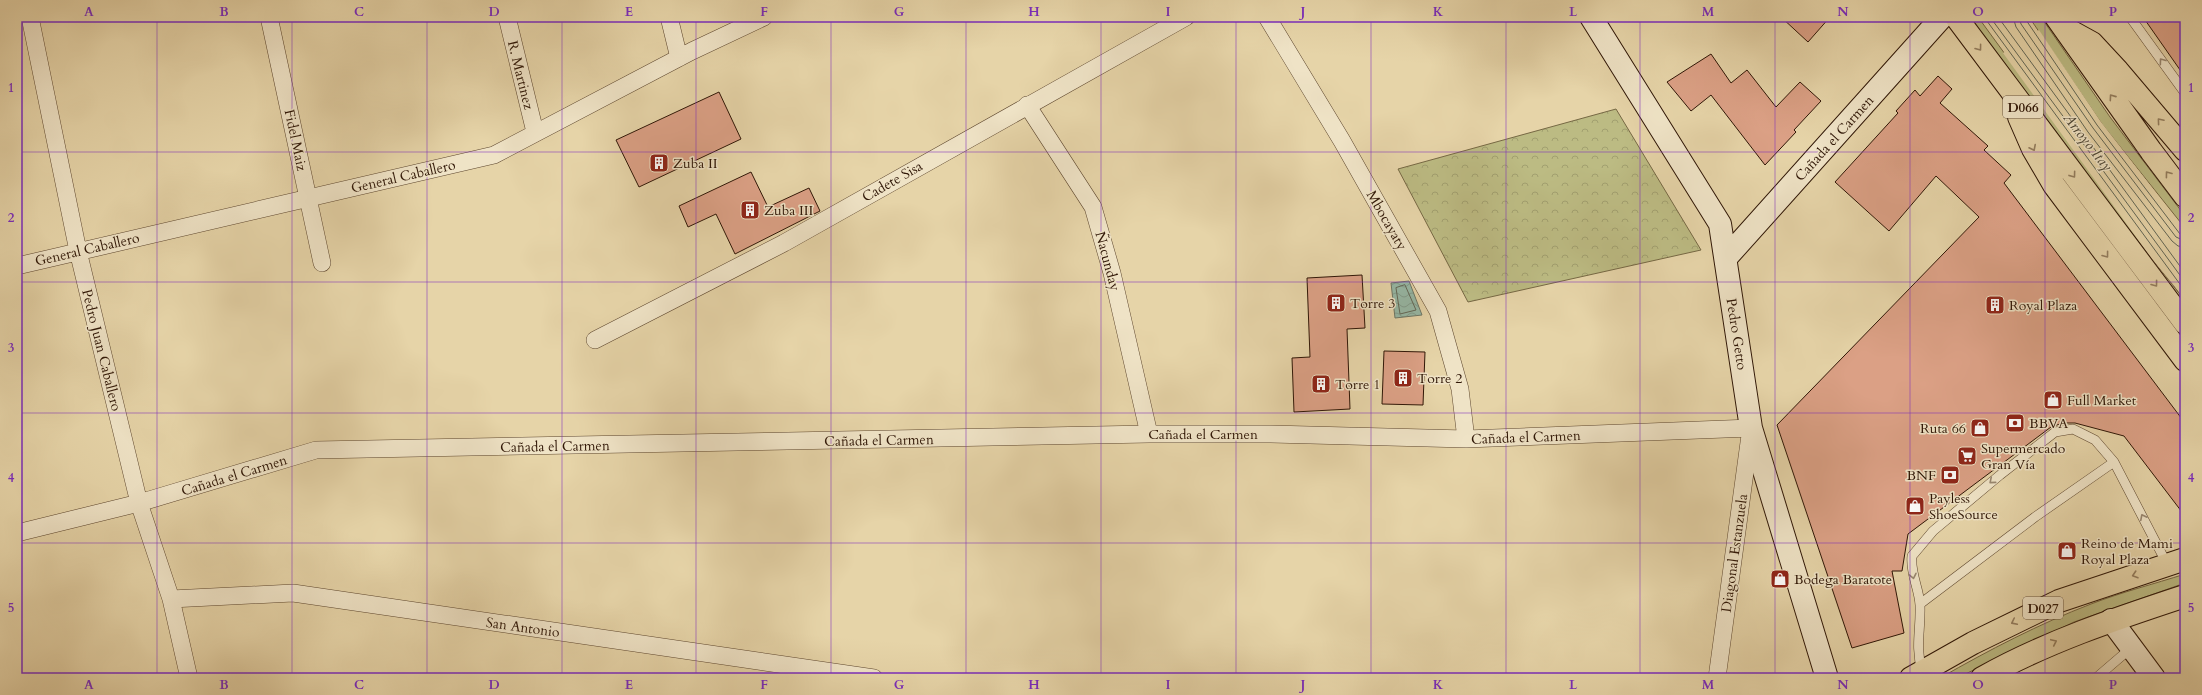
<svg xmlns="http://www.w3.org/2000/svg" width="2202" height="695" viewBox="0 0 2202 695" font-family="Cardo,serif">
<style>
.green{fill:#bcbb83;stroke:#766844}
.forest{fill:url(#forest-crowns);stroke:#766844}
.water{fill:url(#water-waves);stroke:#6d7766}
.pier{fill:#e6d4a8}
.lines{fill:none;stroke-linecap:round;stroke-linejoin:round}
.shore{stroke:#626756;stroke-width:1}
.building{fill:#dba085;stroke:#2f1606}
.lane-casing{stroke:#5d462e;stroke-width:10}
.street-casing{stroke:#5d462e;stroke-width:18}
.secondary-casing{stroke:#2f1606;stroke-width:24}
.highway-casing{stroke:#2f1606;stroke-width:24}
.lane{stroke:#efe3c6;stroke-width:9}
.street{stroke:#efe3c6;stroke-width:17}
.secondary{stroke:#efe3c6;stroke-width:22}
.highway{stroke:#e6d4a8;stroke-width:22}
.oneway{stroke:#947e5f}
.oneway2{stroke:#998770}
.grid{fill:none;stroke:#7b2cbf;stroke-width:1;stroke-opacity:0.55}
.labels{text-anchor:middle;stroke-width:3;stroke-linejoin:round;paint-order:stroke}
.shield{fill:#efe3c6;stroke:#695440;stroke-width:1}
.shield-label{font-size:13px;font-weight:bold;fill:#2f1606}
.street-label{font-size:14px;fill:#2f1606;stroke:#efe3c6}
.poi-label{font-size:14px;fill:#2f1606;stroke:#efe3c6;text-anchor:start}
.water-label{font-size:15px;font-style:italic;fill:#4e4736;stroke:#efe3c6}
.neatline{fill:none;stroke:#7b2cbf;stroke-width:1.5}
.grid-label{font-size:13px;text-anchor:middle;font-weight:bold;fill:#7b2cbf}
</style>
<defs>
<pattern id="forest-crowns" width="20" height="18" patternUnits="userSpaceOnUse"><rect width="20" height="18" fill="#bcbb83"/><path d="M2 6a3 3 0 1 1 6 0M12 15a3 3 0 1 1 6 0" fill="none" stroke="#a2a070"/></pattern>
<pattern id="water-waves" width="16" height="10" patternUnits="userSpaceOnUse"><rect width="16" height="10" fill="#96b8a6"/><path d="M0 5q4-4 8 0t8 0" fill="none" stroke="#829d8d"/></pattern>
</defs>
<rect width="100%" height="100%" fill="#e6d4a8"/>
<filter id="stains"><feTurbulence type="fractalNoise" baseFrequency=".005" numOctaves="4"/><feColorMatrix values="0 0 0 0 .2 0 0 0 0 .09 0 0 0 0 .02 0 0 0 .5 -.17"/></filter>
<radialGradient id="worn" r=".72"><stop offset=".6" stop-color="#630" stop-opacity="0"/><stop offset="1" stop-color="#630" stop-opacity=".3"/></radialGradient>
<!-- green -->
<path class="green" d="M 1969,17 L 1978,17 L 2185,301 L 2100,192 Z
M 2029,17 L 2041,17 L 2110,117 L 2185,216 L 2185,228 L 2102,124 Z
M 2185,574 L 2185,583 L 2074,622 L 1957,678 L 1940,678 C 1989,650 2039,624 2091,604 C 2122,592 2154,584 2185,574 Z"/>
<!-- forest -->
<path class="forest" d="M 1616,109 L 1701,250 L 1468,302 L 1398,169 Z"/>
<!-- water -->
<path class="water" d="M 1409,281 L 1422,315 L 1395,318 L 1391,283 Z"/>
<!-- pier -->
<path class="pier" d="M 2039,30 L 2101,122 L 2185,230 L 2185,299 L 2152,259 L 2003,53 Z"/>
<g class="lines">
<!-- shore -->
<path class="shore" d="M 1984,17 L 2185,291
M 1990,17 L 2185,282
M 1998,17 L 2185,273
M 2013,17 L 2016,27 L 2088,132 L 2172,241 L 2178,246 L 2185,247
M 2019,17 L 2021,24 L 2093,128 L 2176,237 L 2185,241
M 2024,17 L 2097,125 L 2180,234 L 2185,235
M 1405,285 L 1416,310 L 1400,314 L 1396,288 Z"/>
</g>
<!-- building -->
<path class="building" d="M 1781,17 L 1830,17 L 1808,42 Z
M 2143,17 L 2185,17 L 2185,77 Z
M 1711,54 L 1731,83 L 1747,70 L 1776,107 L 1800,82 L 1821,101 L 1794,130 L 1796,132 L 1765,165 L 1711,95 L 1691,111 L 1667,82 Z
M 1938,76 L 1952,89 L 1940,103 L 1988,146 L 1984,150 L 2011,175 L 2004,183 L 2185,423 L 2185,516 L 2124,436 L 2075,423 L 2063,423 L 2051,427 L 1908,534 L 1902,571 L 1892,571 L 1904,633 L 1852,648 L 1777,425 L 1979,217 L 1936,176 L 1889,231 L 1835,182 L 1898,113 L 1896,111 L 1915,90 L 1920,96 Z
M 719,92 L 741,139 L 639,187 L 616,140 Z
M 751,172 L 768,207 L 809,188 L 820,211 L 735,254 L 716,214 L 688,227 L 679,206 Z
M 1362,275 L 1365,328 L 1347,329 L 1350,409 L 1294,412 L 1292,358 L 1310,357 L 1307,278 Z
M 1384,351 L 1425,352 L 1423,405 L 1382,404 Z"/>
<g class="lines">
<!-- lane casing -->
<g class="lane-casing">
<path id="lane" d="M 2130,17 L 2185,93
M 1920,604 L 2035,517 L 2114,462
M 1922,672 C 1915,644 1921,631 1920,605 C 1919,588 1910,573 1912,556 L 1933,531 L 2000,475 L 2055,432 L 2073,429 L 2095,440 L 2114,462 L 2167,564
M 2096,678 L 2131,648"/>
</g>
<!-- street casing -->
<g class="street-casing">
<path id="street" d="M 30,17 L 78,251 L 139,503 L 171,599 L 189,678
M 269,17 L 322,263
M 507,17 L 535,132
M 669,17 L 679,58
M 1267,17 L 1342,141 L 1438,311 L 1460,389 L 1466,439
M 1027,105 L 1093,207 L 1112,273 L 1149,434
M 17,266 L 494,155 L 692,51 L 764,17
M 595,340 L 784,243 L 1186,17
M 17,533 L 139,503 L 316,450 L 1149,434 L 1271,434 L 1466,439 L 1751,428 L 1717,678
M 171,599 L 293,593 L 874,678"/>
</g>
<!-- secondary casing -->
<g class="secondary-casing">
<path id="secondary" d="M 1591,17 L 1720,224 L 1751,428 L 1827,678
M 1726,258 L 1942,17
M 2111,620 L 2154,678"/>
</g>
<!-- highway casing -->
<g class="highway-casing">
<path id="highway" d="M 1956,17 L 2185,323
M 2056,17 L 2151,151 L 2185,196
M 2072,32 L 2092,43 L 2118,71 L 2185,150
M 2019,117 L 2033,149 L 2054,185 L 2185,360
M 1911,678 L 1973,643 L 2059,601 L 2185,559
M 1982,678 C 2046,642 2115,619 2185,596"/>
</g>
<!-- lane -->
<use href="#lane" class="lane"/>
<!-- street -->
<use href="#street" class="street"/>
<!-- secondary -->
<use href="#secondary" class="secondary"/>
<!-- highway -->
<use href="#highway" class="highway"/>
</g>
<!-- one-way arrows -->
<defs><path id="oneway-chevron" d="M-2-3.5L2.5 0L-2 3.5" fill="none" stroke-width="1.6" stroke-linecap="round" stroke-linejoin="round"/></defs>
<g class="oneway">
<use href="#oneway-chevron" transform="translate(1979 48) rotate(53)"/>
<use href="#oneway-chevron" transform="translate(2112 97) rotate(-125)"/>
<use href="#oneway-chevron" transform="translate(2160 121) rotate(-130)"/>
<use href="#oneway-chevron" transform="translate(2033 148) rotate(63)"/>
<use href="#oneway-chevron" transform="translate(2168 174) rotate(-127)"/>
<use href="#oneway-chevron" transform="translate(2073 175) rotate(54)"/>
<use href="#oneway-chevron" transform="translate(2106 255) rotate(53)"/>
<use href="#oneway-chevron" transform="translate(2155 284) rotate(53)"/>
<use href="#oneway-chevron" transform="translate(2135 575) rotate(162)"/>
<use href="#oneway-chevron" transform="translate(2014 622) rotate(154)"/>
<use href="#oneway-chevron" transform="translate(2054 642) rotate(-25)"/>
</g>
<g class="oneway2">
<use href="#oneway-chevron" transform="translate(2162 61) rotate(-126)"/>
<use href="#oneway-chevron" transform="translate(1992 481) rotate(140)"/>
<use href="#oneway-chevron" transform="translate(2143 517) rotate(-117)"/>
<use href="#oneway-chevron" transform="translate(1913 576) rotate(78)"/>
</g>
<!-- grid -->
<path class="grid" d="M 157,17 L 157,678M 292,17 L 292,678M 427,17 L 427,678M 562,17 L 562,678M 696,17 L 696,678M 831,17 L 831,678M 966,17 L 966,678M 1101,17 L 1101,678M 1236,17 L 1236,678M 1371,17 L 1371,678M 1506,17 L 1506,678M 1640,17 L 1640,678M 1775,17 L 1775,678M 1910,17 L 1910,678M 2045,17 L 2045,678M 17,152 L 2185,152M 17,282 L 2185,282M 17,413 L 2185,413M 17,543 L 2185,543"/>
<!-- icons -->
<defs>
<g id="building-square" transform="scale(1)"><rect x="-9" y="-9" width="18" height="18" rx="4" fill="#8f2418" stroke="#efe3c6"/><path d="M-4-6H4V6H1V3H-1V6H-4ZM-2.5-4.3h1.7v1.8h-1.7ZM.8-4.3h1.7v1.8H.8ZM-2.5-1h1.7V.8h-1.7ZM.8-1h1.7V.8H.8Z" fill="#fff"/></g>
<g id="shop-square" transform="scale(1)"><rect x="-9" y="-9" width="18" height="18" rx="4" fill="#8f2418" stroke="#efe3c6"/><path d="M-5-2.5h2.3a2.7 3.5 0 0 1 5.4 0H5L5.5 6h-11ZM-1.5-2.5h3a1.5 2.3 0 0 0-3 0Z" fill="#fff"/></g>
<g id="bank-square" transform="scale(1)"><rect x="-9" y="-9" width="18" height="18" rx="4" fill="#8f2418" stroke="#efe3c6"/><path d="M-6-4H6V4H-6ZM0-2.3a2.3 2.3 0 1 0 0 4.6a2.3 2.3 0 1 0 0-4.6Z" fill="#fff"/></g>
<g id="supermarket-square" transform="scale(1)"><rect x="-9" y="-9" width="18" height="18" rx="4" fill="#8f2418" stroke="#efe3c6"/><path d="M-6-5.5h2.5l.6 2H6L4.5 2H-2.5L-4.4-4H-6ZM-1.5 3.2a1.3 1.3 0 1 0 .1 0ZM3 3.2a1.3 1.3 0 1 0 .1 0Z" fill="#fff"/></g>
</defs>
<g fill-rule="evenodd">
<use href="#building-square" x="659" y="163"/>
<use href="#building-square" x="750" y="210"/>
<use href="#building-square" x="1336" y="303"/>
<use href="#building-square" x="1995" y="305"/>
<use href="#building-square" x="1403" y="378"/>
<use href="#building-square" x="1321" y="384"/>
<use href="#shop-square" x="2053" y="400"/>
<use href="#bank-square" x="2015" y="423"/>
<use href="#shop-square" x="1980" y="428"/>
<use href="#supermarket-square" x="1967" y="456"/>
<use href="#bank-square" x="1950" y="475"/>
<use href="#shop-square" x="1915" y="506"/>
<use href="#shop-square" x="2067" y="551"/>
<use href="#shop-square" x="1780" y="579"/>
</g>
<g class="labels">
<!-- shield labels -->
<g class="shield">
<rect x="2003" y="96" width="40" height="22" rx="3"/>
<rect x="2023" y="597" width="40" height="22" rx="3"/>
</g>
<g class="shield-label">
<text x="2023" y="112">D066</text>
<text x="2043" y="613">D027</text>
</g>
<!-- street labels -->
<g class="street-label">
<text transform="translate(521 75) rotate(76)" y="5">R. Martinez</text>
<text transform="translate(1834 138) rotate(-48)" y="5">Cañada el Carmen</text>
<text transform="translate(296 140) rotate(78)" y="5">Fidel Maiz</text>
<text transform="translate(403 176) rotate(-13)" y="5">General Caballero</text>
<text transform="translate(892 181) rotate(-30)" y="5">Cadete Sisa</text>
<text transform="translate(1387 220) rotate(60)" y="5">Mbocayaty</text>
<text transform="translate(87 249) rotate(-13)" y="5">General Caballero</text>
<text transform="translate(1108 261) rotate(75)" y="5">Ñacunday</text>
<text transform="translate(1737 334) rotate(81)" y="5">Pedro Getto</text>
<text transform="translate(102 350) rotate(76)" y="5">Pedro Juan Caballero</text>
<text x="1203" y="439">Cañada el Carmen</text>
<text transform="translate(1526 437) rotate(-2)" y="5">Cañada el Carmen</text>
<text transform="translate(879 440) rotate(-1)" y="5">Cañada el Carmen</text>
<text transform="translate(555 446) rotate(-1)" y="5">Cañada el Carmen</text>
<text transform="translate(234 475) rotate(-17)" y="5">Cañada el Carmen</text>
<text transform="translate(1734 553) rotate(-82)" y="5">Diagonal Estanzuela</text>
<text transform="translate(523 627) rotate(8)" y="5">San Antonio</text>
</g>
<!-- poi labels -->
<g class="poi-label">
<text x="673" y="168">Zuba II</text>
<text x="764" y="215">Zuba III</text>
<text x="1350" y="308">Torre 3</text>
<text x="2009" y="310">Royal Plaza</text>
<text x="1417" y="383">Torre 2</text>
<text x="1335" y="389">Torre 1</text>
<text x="2067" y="405">Full Market</text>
<text x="2029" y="428">BBVA</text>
<text x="1966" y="433" text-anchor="end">Ruta 66</text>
<text x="1981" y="453">Supermercado<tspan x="1981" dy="16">Gran Vía</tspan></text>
<text x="1936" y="480" text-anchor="end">BNF</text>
<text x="1929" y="503">Payless<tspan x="1929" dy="16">ShoeSource</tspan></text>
<text x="2081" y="548">Reino de Mami<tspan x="2081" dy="16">Royal Plaza</tspan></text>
<text x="1794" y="584">Bodega Baratote</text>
</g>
<!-- water labels -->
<g class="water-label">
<text transform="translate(2088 142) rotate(52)" y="5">Arroyo Itay</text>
</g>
</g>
<!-- margin -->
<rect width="2202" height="695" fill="none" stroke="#e6d4a8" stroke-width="44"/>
<rect x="22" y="22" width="2158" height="651" class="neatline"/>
<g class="grid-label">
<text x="89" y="16">A</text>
<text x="224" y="16">B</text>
<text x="359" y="16">C</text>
<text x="494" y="16">D</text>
<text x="629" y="16">E</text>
<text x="764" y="16">F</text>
<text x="899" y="16">G</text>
<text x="1034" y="16">H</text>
<text x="1168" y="16">I</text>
<text x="1303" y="16">J</text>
<text x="1438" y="16">K</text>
<text x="1573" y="16">L</text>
<text x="1708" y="16">M</text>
<text x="1843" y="16">N</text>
<text x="1978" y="16">O</text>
<text x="2113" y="16">P</text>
<text x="11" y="92">1</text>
<text x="2191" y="92">1</text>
<text x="11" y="222">2</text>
<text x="2191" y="222">2</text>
<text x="11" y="352">3</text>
<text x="2191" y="352">3</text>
<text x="11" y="482">4</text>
<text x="2191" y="482">4</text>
<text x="11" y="612">5</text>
<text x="2191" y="612">5</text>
<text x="89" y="689">A</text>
<text x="224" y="689">B</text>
<text x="359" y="689">C</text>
<text x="494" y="689">D</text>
<text x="629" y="689">E</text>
<text x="764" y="689">F</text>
<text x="899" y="689">G</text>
<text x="1034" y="689">H</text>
<text x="1168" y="689">I</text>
<text x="1303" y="689">J</text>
<text x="1438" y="689">K</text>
<text x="1573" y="689">L</text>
<text x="1708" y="689">M</text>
<text x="1843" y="689">N</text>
<text x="1978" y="689">O</text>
<text x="2113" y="689">P</text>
</g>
<rect width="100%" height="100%" filter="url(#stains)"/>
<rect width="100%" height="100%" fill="url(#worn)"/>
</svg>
